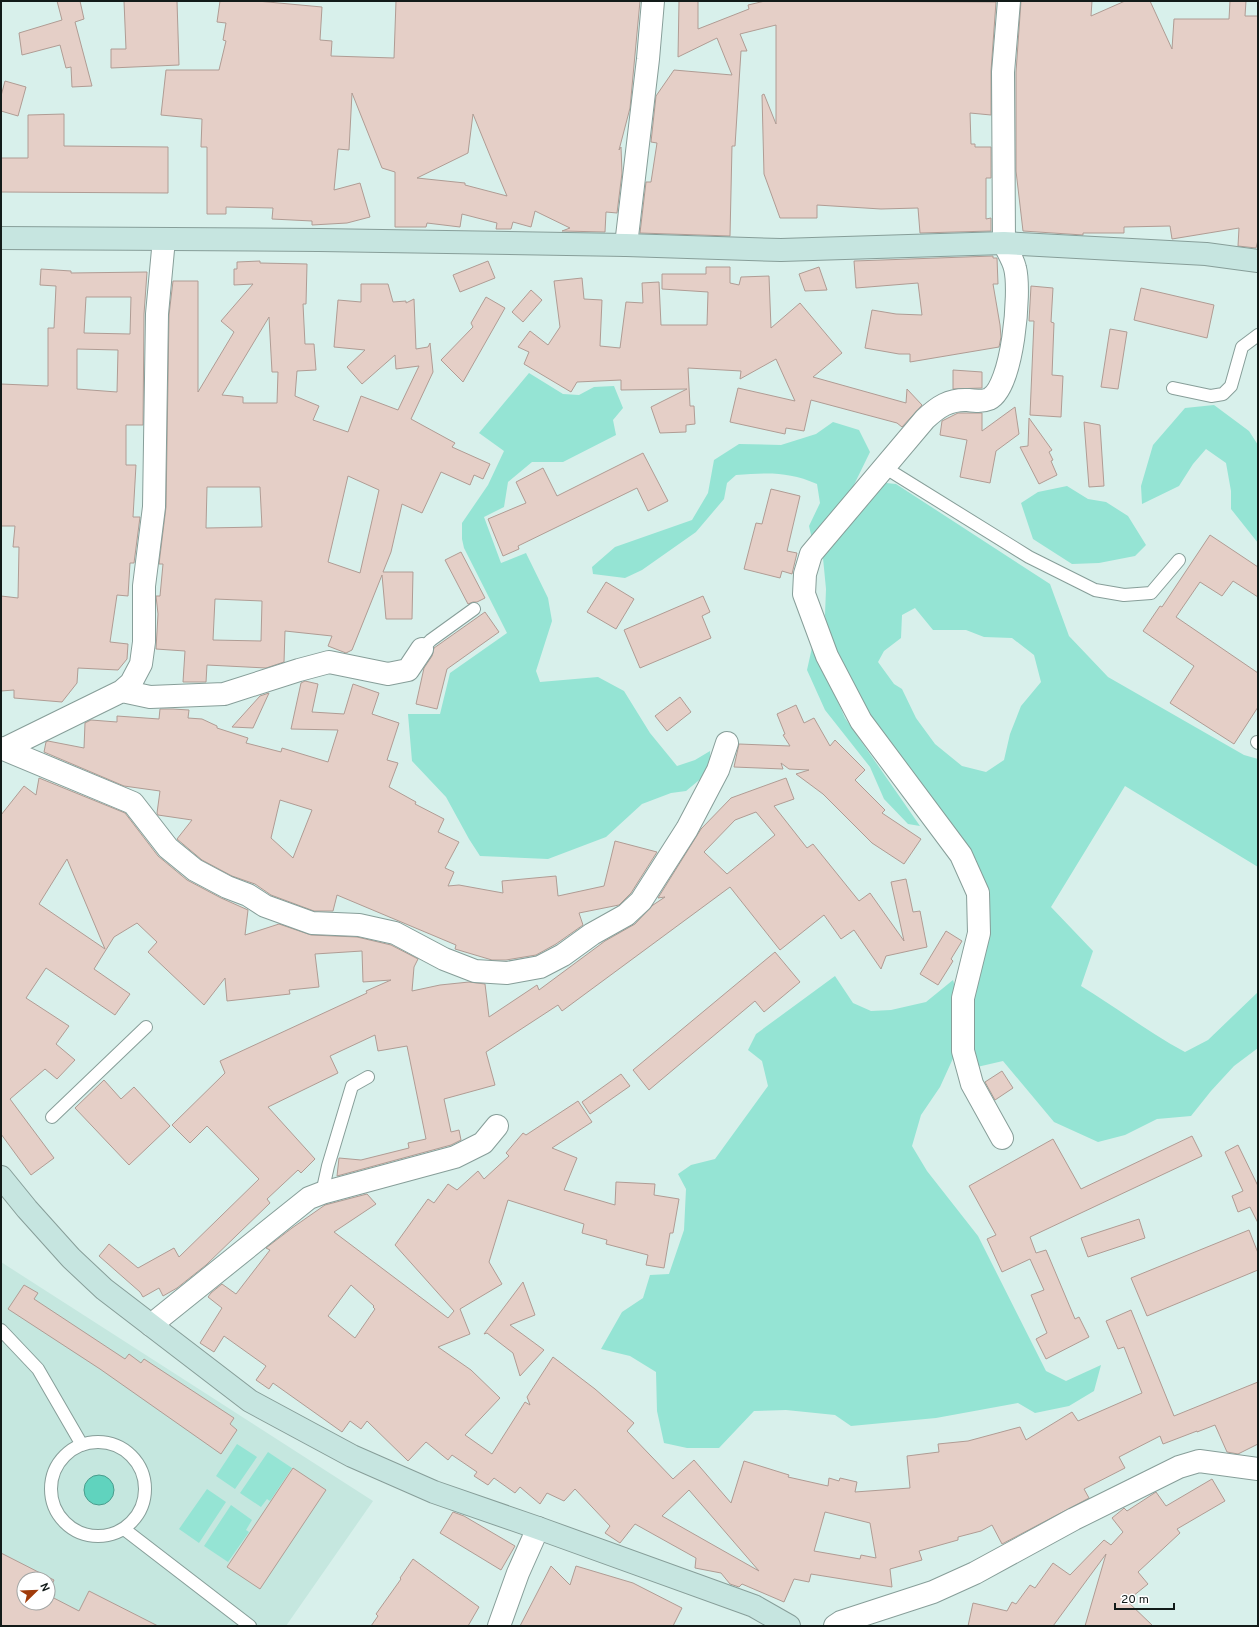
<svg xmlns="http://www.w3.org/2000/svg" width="1259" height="1627" viewBox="0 0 1259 1627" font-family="Overpass,sans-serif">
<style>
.built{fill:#c5e7df;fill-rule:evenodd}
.green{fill:#95e4d4;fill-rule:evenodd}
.water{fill:#60d3be;stroke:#499c8c}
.building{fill:#e5cfc7;stroke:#b09c94;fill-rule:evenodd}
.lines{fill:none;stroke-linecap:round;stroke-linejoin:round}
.lane-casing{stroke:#879e99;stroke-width:14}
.street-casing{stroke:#879e99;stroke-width:24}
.secondary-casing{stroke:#879e99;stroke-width:24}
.lane{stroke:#fff;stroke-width:12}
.street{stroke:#fff;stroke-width:22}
.secondary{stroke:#c6e5e0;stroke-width:22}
</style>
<rect width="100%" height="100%" fill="#d8f0eb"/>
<!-- built -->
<path class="built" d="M 1,1262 L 373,1501 L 286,1626 L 27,1626 L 1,1610 ZM 24,1579 L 48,1579 L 48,1603 L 24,1603 Z"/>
<!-- green -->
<path class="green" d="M 529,373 L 563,394 L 579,395 L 594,387 L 614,386 L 623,408 L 613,420 L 616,435 L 563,462 L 532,462 L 508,482 L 504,507 L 484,517 L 501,563 L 526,553 L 548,598 L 552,621 L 536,671 L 540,682 L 598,677 L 624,691 L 650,733 L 677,766 L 695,760 L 710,751 L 710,771 L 686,791 L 671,793 L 642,804 L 606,837 L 548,859 L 480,856 L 469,839 L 446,797 L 412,761 L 408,714 L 440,714 L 450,673 L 507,633 L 464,548 L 462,539 L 462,523 L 488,485 L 504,451 L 479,433 Z
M 1214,405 L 1249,431 L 1258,445 L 1258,543 L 1231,509 L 1231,491 L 1226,463 L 1206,449 L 1193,464 L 1179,486 L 1142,504 L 1141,486 L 1153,445 L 1185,408 Z
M 833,422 L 859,430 L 870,452 L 851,491 L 812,539 L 809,526 L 820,503 L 817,484 C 787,471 767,473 736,475 L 727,483 L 724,499 L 696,532 L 642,570 L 625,578 L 593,574 L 592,567 L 615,547 L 692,520 L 708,493 L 714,460 L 739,444 L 781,445 L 816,434 Z
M 886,483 L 896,484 L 1050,584 L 1069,636 L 1108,677 L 1244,755 L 1258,759 L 1258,867 L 1125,786 L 1051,907 L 1093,951 L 1081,986 C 1116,1007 1149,1033 1185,1052 L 1208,1040 L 1258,992 L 1258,1048 L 1234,1066 L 1211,1091 L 1191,1116 L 1157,1119 L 1125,1135 L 1098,1142 L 1054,1122 L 1003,1061 L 977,1067 L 971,1020 L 977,977 L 988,932 L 919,789 L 854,690 L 830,647 L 825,615 L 826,589 L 823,558 L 838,530 ZM 915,608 L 933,630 L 966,630 L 984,637 L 1012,638 L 1034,655 L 1041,682 L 1021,706 L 1010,734 L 1004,760 L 986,772 L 962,766 L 935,744 L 916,718 L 902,689 L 894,684 L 878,662 L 884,651 L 901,638 L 902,615 Z
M 1067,486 L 1088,499 L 1106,502 L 1128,516 L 1146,545 L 1135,556 L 1099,563 L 1072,564 L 1033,539 L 1021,503 L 1038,492 Z
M 813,643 L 845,718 L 920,826 L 908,824 L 884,799 L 870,767 L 825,710 L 807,670 Z
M 835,976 L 853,1003 L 871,1011 L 891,1010 L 926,1002 L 953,980 L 957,992 L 955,1054 L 940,1087 L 921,1115 L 912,1146 L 927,1171 L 978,1236 L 1046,1371 L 1066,1381 L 1101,1365 L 1094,1391 L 1069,1406 L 1035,1413 L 1018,1403 L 936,1418 L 851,1426 L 835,1415 L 786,1410 L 754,1411 L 719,1448 L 687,1448 L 664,1443 L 657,1411 L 656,1372 L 630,1356 L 601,1349 L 622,1312 L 643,1298 L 650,1275 L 669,1274 L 684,1230 L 686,1189 L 678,1174 L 691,1165 L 715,1159 L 768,1086 L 762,1061 L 748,1050 L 756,1034 Z
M 237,1444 L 257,1457 L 235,1489 L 216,1476 Z
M 268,1452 L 292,1468 L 270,1501 L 267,1499 L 261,1507 L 240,1493 Z
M 207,1489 L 226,1502 L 199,1543 L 179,1529 Z
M 231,1505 L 252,1520 L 246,1530 L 249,1532 L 228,1562 L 204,1546 Z"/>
<!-- water -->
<path class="water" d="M84 1490a15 15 0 1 1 30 0a15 15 0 1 1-30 0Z"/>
<!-- building -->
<path class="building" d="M 57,1 L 80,1 L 84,19 L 75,22 L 92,86 L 72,87 L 71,67 L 66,68 L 60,45 L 22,55 L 19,33 L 62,20 Z
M 124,1 L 177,1 L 179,65 L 111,68 L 111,49 L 126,49 Z
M 220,1 L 257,1 L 322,7 L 320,40 L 332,41 L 331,56 L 394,58 L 396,1 L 640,1 L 630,108 L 619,150 L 621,147 L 622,173 L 617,213 L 606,212 L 605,232 L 562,231 L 570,228 L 535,211 L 531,227 L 513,222 L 511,229 L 496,229 L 497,223 L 462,214 L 460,227 L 427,223 L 426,227 L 395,227 L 395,172 L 382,168 L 352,93 L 349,150 L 338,149 L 334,190 L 360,183 L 370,217 L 347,223 L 312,225 L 312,221 L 272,219 L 273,208 L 226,207 L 226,214 L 207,214 L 207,147 L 201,147 L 202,119 L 161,115 L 166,70 L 219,70 L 226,41 L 223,40 L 226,23 L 217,22 ZM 473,114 L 491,158 L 507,196 L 465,185 L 465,183 L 417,178 L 468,153 Z
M 679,1 L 698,1 L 698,29 L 749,9 L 748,5 L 765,1 L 996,2 L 991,71 L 991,115 L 970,113 L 971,144 L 975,144 L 975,147 L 991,147 L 991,178 L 986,178 L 986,219 L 991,218 L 991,231 L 920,233 L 918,208 L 881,209 L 817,205 L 817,218 L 780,218 L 764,174 L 762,95 L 764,94 L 776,124 L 776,25 L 740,34 L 747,51 L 741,51 L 735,146 L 732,146 L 730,236 L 640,233 L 646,182 L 651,182 L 657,143 L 651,142 L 656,96 L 674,70 L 732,75 L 717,38 L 678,57 Z
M 1021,1 L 1092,1 L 1091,16 L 1125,1 L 1150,1 L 1172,49 L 1174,19 L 1229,19 L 1230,1 L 1246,1 L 1245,16 L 1258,16 L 1258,240 L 1256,248 L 1238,246 L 1239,228 L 1172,239 L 1170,226 L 1124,227 L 1124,233 L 1083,233 L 1083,235 L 1023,231 L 1016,171 L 1016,72 Z
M 5,81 L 26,87 L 18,116 L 1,111 L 1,96 Z
M 64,114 L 64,146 L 168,147 L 168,193 L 1,192 L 1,158 L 28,158 L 28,115 Z
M 993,256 L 993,258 L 997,258 L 998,284 L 993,284 L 1000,325 L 1001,337 L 999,347 L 910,362 L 910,354 L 899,354 L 865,348 L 872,310 L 896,314 L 922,315 L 918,283 L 856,288 L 854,261 Z
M 260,261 L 260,263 L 307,264 L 306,304 L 303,304 L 305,344 L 314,344 L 316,370 L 297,371 L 295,396 L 319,406 L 313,420 L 348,432 L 361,396 L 398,410 L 419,366 L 396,369 L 395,355 L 362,384 L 347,367 L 365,350 L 334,347 L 338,300 L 361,302 L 361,284 L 388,284 L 393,302 L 406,301 L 406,303 L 414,299 L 416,349 L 428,347 L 430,343 L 433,372 L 411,419 L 455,443 L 452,447 L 490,464 L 483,479 L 474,475 L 470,485 L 441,472 L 422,513 L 402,504 L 391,552 L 383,572 L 413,572 L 412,619 L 386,619 L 382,575 L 352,650 L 346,653 L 328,646 L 332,636 L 285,631 L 284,662 L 266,668 L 207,665 L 206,682 L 183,682 L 185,651 L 156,649 L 158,614 L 156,596 L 160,596 L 163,564 L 159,564 L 166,507 L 169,315 L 173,281 L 198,281 L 198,392 L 234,332 L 221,321 L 253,284 L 234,285 L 234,269 L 237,269 L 237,262 ZM 269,317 L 272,372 L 278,372 L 277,403 L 243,403 L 243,397 L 222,395 ZM 348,476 L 379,490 L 360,573 L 328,562 ZM 207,487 L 260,487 L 262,527 L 206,528 ZM 215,599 L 262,601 L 261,641 L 213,640 Z
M 488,261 L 495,278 L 460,292 L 453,275 Z
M 706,267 L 730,267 L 730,283 L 739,285 L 741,277 L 769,276 L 771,328 L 800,303 L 842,353 L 813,377 L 906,403 L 907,389 L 922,405 L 902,427 L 897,423 L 811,400 L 804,431 L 786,428 L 785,434 L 730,422 L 738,388 L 795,401 L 776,359 L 740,379 L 741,371 L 688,368 L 690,406 L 694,406 L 695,424 L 686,425 L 686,432 L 660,433 L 651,407 L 687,389 L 621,390 L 621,380 L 577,382 L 571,392 L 524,364 L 529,352 L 518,347 L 530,331 L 548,345 L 560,327 L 554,281 L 582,278 L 584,299 L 602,300 L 600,346 L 620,348 L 626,302 L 643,303 L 642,283 L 659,282 L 661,325 L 707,325 L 708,292 L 662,289 L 662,274 L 706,274 Z
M 819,267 L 827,290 L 805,291 L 799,274 Z
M 41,269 L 71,271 L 71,273 L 147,272 L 144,314 L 143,425 L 126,425 L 126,465 L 136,465 L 133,517 L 140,517 L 134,563 L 130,563 L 128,596 L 117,595 L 110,642 L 128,644 L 127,659 L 118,670 L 78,668 L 77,683 L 62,702 L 14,698 L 14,690 L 1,691 L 1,596 L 18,598 L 19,547 L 13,547 L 15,526 L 1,526 L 1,384 L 48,386 L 48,328 L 54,328 L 56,286 L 40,285 ZM 86,297 L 131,297 L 130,334 L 84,333 ZM 77,349 L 118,350 L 117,392 L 77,389 Z
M 1031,286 L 1053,288 L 1051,322 L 1054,323 L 1052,375 L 1063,376 L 1061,417 L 1030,415 L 1034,321 L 1029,321 Z
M 1141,288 L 1214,305 L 1207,338 L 1134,320 Z
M 531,290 L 542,300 L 523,322 L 512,312 Z
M 486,297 L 505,308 L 463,382 L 441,360 L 473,327 L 471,323 Z
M 1110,329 L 1127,332 L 1118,389 L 1101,387 Z
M 953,370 L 982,372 L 982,388 L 953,389 Z
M 1015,407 L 1019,434 L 996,451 L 990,483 L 960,477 L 967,440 L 940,435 L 942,421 L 958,413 L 982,413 L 982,431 Z
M 1029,418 L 1052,450 L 1049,452 L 1053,460 L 1051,461 L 1057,475 L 1039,484 L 1020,447 L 1028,446 Z
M 1084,422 L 1100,425 L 1104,486 L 1089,487 Z
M 643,453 L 668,501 L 648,511 L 637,488 L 518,546 L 519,549 L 503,556 L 488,519 L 526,503 L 516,482 L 543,468 L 557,496 Z
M 771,489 L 800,496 L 787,551 L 797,553 L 792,574 L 782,571 L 780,578 L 744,569 L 756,523 L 762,524 Z
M 1210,535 L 1258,567 L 1258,597 L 1233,581 L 1222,596 L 1200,582 L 1176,617 L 1258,673 L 1258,707 L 1234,744 L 1170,703 L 1194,666 L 1143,631 L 1160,606 L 1162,607 Z
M 461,552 L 485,598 L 477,602 L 473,602 L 468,604 L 445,560 Z
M 606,582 L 634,599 L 616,629 L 587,612 Z
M 703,596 L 710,612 L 702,616 L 711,638 L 640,668 L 624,630 Z
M 485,612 L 499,632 L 447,669 L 437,709 L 416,704 L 424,668 L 432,656 L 434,648 Z
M 305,681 L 318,684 L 312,712 L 344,714 L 353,684 L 379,693 L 372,714 L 399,723 L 387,760 L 398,763 L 389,787 L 416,802 L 415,804 L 444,819 L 438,832 L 459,842 L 445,868 L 454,872 L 448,886 L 459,885 L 503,893 L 502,881 L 556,876 L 558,896 L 604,886 L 615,841 L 657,852 L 631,893 L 619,905 L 579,913 L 583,925 L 556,944 L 536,955 L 506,960 L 492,960 L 455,949 L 456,945 L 337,895 L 333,911 L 314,911 L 271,895 L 255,884 L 232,876 L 202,860 L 177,839 L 192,820 L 158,815 L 157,813 L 160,791 L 124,786 L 44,752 L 46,742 L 48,741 L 84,748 L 85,723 L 91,720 L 117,722 L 117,716 L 159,719 L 160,709 L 173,709 L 189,710 L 188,718 L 202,719 L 217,726 L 217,728 L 248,738 L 246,743 L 281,752 L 282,748 L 328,762 L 338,730 L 291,729 L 301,683 ZM 280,800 L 312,810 L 293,858 L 271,838 Z
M 269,693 L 253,728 L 232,727 L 260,696 Z
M 680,697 L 691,712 L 667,731 L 655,716 Z
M 796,705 L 804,723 L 814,718 L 830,746 L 835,740 L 865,770 L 855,780 L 885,810 L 882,813 L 921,839 L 904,864 L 872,843 L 823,794 L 796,774 L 809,770 L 789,769 L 781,763 L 783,769 L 734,767 L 739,744 L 790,746 L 783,735 L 785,734 L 777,714 Z
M 39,778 L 125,813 L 158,856 L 187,880 L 221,898 L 248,910 L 245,935 L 279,924 L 311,935 L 357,937 L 391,945 L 418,959 L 414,967 L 412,991 L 440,985 L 469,982 L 485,984 L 489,1017 L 537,985 L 539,990 L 605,941 L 635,924 L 653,905 L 665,897 L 658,898 L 701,829 L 731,798 L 786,778 L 794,799 L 774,806 L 807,848 L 813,844 L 859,901 L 870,893 L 904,941 L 891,882 L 906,879 L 913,912 L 920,911 L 927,947 L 886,956 L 881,969 L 854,930 L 841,939 L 824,915 L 780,950 L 730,887 L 562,1011 L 558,1005 L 486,1052 L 495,1085 L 444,1099 L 451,1132 L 459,1130 L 461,1140 L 451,1145 L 337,1176 L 339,1158 L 361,1160 L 409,1148 L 408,1143 L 426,1139 L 407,1046 L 378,1051 L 375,1035 L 330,1056 L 338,1073 L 268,1107 L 315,1159 L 301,1173 L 298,1170 L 267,1199 L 270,1203 L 206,1265 L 177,1288 L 163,1296 L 159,1288 L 143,1297 L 140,1292 L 99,1256 L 109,1244 L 138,1268 L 174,1248 L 179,1257 L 259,1179 L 207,1126 L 190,1143 L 172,1125 L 225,1073 L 220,1061 L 367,993 L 366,991 L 391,980 L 363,982 L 362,951 L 315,954 L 319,987 L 289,990 L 290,994 L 227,1001 L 225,978 L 204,1005 L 148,952 L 157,942 L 137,923 L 114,937 L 94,969 L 130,994 L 115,1015 L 46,968 L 26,998 L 69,1026 L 56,1044 L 75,1060 L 57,1079 L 45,1069 L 10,1099 L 54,1158 L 31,1175 L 1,1134 L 1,815 L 24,786 L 36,795 ZM 756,812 L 775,835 L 727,874 L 704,852 L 735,820 ZM 67,859 L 105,949 L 39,904 Z
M 946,931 L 962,941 L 951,959 L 953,961 L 938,985 L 920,974 Z
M 775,952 L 800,982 L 764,1012 L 755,1001 L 649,1090 L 633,1070 Z
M 1002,1071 L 1013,1088 L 995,1100 L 985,1082 Z
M 621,1074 L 630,1086 L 590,1114 L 582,1102 Z
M 104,1080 L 121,1099 L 134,1087 L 170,1126 L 129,1165 L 75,1108 Z
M 578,1101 L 592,1122 L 552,1148 L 577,1158 L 564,1190 L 615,1205 L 616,1182 L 655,1184 L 654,1195 L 679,1199 L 673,1233 L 670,1233 L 664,1268 L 646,1265 L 648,1255 L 606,1244 L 607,1240 L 582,1233 L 584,1224 L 508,1200 L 489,1262 L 502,1284 L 460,1309 L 470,1334 L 438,1347 L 471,1370 L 500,1398 L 465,1435 L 492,1454 L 525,1402 L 530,1405 L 527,1397 L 553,1357 L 595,1389 L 634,1423 L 627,1431 L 673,1479 L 694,1460 L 731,1503 L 744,1461 L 789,1475 L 788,1477 L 828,1486 L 829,1478 L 839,1481 L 840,1478 L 857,1482 L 855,1492 L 910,1488 L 907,1456 L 939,1452 L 938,1444 L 968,1441 L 1020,1427 L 1026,1440 L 1072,1412 L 1078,1421 L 1142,1393 L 1124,1347 L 1118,1349 L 1106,1321 L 1131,1310 L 1174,1416 L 1258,1382 L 1258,1444 L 1238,1454 L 1227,1452 L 1215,1425 L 1197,1432 L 1197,1431 L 1163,1444 L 1160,1436 L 1119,1457 L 1125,1468 L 1084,1489 L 1089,1498 L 1002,1544 L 992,1525 L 981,1531 L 958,1537 L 958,1540 L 919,1551 L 922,1560 L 890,1569 L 892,1587 L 811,1574 L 809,1582 L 794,1579 L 784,1602 L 742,1584 L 739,1587 L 730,1584 L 721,1573 L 695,1568 L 696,1558 L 635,1524 L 620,1543 L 605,1533 L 610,1526 L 575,1489 L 564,1501 L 547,1493 L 540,1504 L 520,1487 L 515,1493 L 494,1478 L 488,1485 L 474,1476 L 477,1472 L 452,1455 L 448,1460 L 426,1442 L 408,1461 L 367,1421 L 361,1429 L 350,1421 L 342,1432 L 273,1383 L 269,1389 L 256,1380 L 266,1366 L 224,1336 L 214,1352 L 200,1343 L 222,1308 L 208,1297 L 211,1293 L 222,1284 L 236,1294 L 270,1250 L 266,1248 L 292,1228 L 325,1205 L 367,1194 L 376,1204 L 334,1232 L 448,1318 L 454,1311 L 395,1245 L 428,1199 L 434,1203 L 448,1184 L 457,1190 L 478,1171 L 484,1179 L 509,1156 L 506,1153 L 523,1133 L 526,1135 ZM 351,1285 L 374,1306 L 373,1307 L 375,1309 L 355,1338 L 328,1316 ZM 689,1490 L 759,1571 L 662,1516 ZM 825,1512 L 870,1523 L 876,1558 L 861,1555 L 860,1559 L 814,1551 Z
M 1192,1136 L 1202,1156 L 1030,1237 L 1036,1253 L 1046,1250 L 1075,1319 L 1079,1317 L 1089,1337 L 1046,1359 L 1036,1339 L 1047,1333 L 1031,1295 L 1044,1290 L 1030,1259 L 1002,1272 L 987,1239 L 996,1235 L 969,1186 L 1053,1139 L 1081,1189 Z
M 1238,1145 L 1258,1186 L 1258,1223 L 1250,1207 L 1238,1212 L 1232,1196 L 1243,1191 L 1225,1152 Z
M 1139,1219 L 1145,1238 L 1088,1257 L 1081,1238 Z
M 1249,1230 L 1258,1253 L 1258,1270 L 1147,1316 L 1131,1278 Z
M 523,1282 L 535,1315 L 510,1325 L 544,1350 L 520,1376 L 513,1353 L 487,1333 L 484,1334 Z
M 24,1285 L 38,1293 L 34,1299 L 125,1359 L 129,1354 L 141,1363 L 144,1359 L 234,1418 L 230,1424 L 237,1430 L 221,1454 L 100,1369 L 8,1309 Z
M 293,1468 L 326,1490 L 260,1589 L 227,1567 Z
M 1212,1479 L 1225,1501 L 1177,1529 L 1180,1533 L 1138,1572 L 1148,1584 L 1127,1601 L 1153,1626 L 1085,1626 L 1106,1554 L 1053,1626 L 968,1626 L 973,1603 L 1007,1611 L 1012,1602 L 1016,1604 L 1030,1585 L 1035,1588 L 1053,1563 L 1070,1575 L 1104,1540 L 1111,1545 L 1123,1532 L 1112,1518 L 1123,1509 L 1124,1508 L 1127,1511 L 1156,1492 L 1166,1506 Z
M 453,1512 L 464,1516 L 515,1546 L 501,1570 L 440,1533 Z
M 1,1553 L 54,1580 L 48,1593 L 48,1579 L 24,1579 L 24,1603 L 48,1603 L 48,1595 L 79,1611 L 89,1591 L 158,1626 L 1,1626 Z
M 413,1559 L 479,1607 L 468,1626 L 371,1626 L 378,1616 L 376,1614 L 401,1579 L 400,1578 Z
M 551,1566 L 570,1585 L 576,1566 L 633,1583 L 682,1608 L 673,1626 L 520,1626 Z"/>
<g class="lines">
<!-- lane casing -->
<g class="lane-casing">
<path id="lane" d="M 1173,388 L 1211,396 L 1223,394 L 1231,386 L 1242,347 L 1258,335
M 884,467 L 1029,557 L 1095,590 L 1124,595 L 1151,593 L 1179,560
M 422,649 L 431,640 L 474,609
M 1257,742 L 1258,743
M 52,1117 L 146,1027
M 322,1193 L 328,1166 L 352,1086 L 368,1077
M 1,1330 L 38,1369 L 82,1445
M51 1489a47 47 0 1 1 94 0a47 47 0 1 1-94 0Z
M 124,1529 L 250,1626"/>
</g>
<!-- street casing -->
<g class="street-casing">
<path id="street" d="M 626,245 L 648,59 L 653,1
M 122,691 L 150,697 L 224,694 L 299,670 L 329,662 L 388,674 L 408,670 L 422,649
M 1,748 L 133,803 L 168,848 L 195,870 L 227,887 L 248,895 L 265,906 L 312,923 L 359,925 L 395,933 L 444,959 L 475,971 L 507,973 L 540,967 L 563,955 L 592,934 L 626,915 L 641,901 L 687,829 L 718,770 L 727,743
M 4,749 L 122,691 L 131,683 L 141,664 L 144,642 L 144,586 L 154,507 L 157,314 L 164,239
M 1002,1138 L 972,1084 L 963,1051 L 963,998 L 979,933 L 978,893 L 961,855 L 861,721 L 827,656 L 804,594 L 805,574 L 811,554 L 925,419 C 938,407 949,399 968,400 C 975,401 982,402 989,399 C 1013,388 1021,291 1015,268 C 1013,259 1007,251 1004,243 L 1003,72 L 1009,1
M 151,1325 L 309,1198 L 322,1193 L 455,1157 L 483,1143 L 497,1126
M 499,1626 L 518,1573 L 538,1528
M 835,1626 L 841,1622 L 933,1592 L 975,1573 L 1074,1519 L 1179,1467 L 1199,1461 L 1258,1469"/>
</g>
<!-- secondary casing -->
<g class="secondary-casing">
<path id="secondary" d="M 1,238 L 319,240 L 626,245 L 781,250 L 1004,243 L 1206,254 L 1258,261
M 1,1177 L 27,1209 L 71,1258 L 104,1289 L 250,1401 L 352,1456 L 434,1492 L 538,1528 L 754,1606 L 789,1626"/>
</g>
<!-- lane -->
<use href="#lane" class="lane"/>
<!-- street -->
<use href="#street" class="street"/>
<!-- secondary -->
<use href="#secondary" class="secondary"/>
</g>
<!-- border -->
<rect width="1259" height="1627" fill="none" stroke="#121b19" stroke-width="4"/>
<!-- north arrow -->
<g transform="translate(36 1591) rotate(67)"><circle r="19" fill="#ffffff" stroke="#a0a4a3"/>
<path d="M0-3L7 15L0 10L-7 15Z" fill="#a03b0a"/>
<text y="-6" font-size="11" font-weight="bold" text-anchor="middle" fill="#121b19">N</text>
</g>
<!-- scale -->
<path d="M1115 1603v6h59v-6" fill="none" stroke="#121b19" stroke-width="2"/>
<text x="1121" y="1603" font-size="12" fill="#121b19" stroke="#ffffff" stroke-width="3" paint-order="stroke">20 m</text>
</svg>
